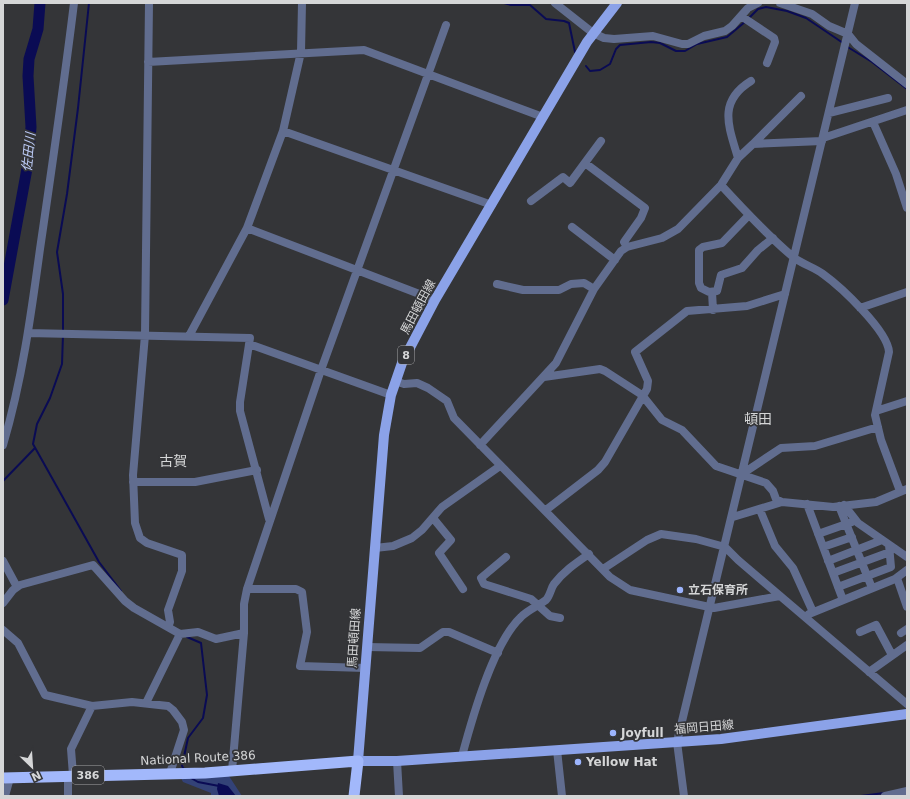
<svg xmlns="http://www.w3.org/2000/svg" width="910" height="799" viewBox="0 0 910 799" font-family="'DejaVu Sans','Noto Sans JP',sans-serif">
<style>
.green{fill:#334277}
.water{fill:#0a0b54}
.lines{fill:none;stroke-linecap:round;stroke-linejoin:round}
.stream{stroke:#0a0b54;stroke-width:2}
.river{stroke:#0a0b54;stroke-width:11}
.minor{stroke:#616d8f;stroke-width:8}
.major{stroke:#8ba2e8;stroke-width:10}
.highway{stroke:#a2b8fb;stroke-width:11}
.poi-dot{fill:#9cb4fd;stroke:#343538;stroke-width:1.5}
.labels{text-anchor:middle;stroke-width:3.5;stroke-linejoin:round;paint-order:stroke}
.shield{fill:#343538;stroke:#a5a6a7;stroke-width:1}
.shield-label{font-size:11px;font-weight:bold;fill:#d5d6d7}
.street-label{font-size:12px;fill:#d5d6d7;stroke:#343538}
.poi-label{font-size:12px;font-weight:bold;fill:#d5d6d7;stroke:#343538;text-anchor:start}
.water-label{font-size:13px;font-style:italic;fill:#bccbf6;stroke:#343538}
.quarter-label{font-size:14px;fill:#d5d6d7;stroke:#343538}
</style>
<rect width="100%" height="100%" fill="#343538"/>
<!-- green -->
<path class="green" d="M 227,773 L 242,796 L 211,796 L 211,793 L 183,782 L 180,776 Z"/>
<!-- water -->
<path class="water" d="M 218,783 L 228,786 L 236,796 L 219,796 L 217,789 Z"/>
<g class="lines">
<!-- stream -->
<path class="stream" d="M 504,3 L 511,5 L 530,5 L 546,19 L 564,21 L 569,23 L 575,52
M 749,18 L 758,9 L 766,7 L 787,11 L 806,18 L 843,43
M 846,46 L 872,62 L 907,89
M 586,66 L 590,71 L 600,70 L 610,64 L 616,49 L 620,45 L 651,42 L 660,43 L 676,51 L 685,51 L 697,44 L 727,37 L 746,21
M 63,331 L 63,294 L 57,252 L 67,194 L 78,108 L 89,3
M 63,335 L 62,364 L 50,398 L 37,424 L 33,444 L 99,562 L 121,591
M 3,481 L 35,448
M 184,769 L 182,766 L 188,738 L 203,718 L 207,695 L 201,643 L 187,637
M 191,778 L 198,782 L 219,786
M 861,796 L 884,793"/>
<!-- river -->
<path class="river" d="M 3,300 L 28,163 L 31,127 L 28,76 L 29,59 L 38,29 L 40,3"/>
<!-- minor -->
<path class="minor" d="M 149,3 L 145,335 L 133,475 L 135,523 L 140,538 L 147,543 L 182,555 L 182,571 L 168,610 L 170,622 L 168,627
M 555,3 L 593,33 L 604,38 L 614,39 L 653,36 L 682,44 L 688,44 L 704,36 L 725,31 L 732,26 L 748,8 L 758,3
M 780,3 L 812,14 L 829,26 L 848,34 L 856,44 L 907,84
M 741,16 L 774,38 L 775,42 L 767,63
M 148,62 L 364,50 L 543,117
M 829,113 L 888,98
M 873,122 L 896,174 L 907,208
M 283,131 L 492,205
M 823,138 L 907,110
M 753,144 L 801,96
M 738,158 C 729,127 717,102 751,81
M 585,163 L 645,208 L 641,218 L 624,242 L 627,247
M 721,185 C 743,209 766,234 792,256 C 801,264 814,267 823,274 C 841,287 888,331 889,352 L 875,415 L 881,440 L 900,491
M 531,201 L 563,177 L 570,183 L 601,141
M 749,215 L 722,243 L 703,247 L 699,250 L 699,283 L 701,288 L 709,292 L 717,291 L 721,275 L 742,268 L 758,250 L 773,238
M 572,227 L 615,260
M 247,228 L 435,300
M 497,284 L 523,290 L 559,290 L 571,284 L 584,283 L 594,289
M 712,292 L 713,310
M 860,308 L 907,292
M 28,333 L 250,338 L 240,402 L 240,411 L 269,519
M 189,336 L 247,228 L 283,131 L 301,52 L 302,3
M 249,344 L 391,395
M 544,377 L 600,369 L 605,371 L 642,395 L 662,420 L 682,430 L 716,466 L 766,483 L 773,491 L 776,499 L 782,502
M 395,381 L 404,384 L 417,383 L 428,388 L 447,401 L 454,418 L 610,577 L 630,590 L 714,608 L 780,596
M 876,411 L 907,401
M 3,445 C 22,381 31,315 40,249 C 52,167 64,85 74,3
M 480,445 L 556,363 L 594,289 L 621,251 L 627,247 L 662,238 L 678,229 L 721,185 L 738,158 L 753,144 L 822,141
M 742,474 L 781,448 L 815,446 L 878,427
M 133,482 L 195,482 L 257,470
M 807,504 L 843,600
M 844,505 L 858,523 L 907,557
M 839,506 L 872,588
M 546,510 L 598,470 L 605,462 L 647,389 L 648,381 L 635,352 L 687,311 L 747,306 L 785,294
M 760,510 L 775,546 L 793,568 L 813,612
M 733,517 L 782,502 L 833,507 L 876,502 L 907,489
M 433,518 L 451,540 L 439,553 L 463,589
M 818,534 L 852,522
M 823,547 L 852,537
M 375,548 L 393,546 L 412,538 L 422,530 L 442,507 L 500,466
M 506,557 L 481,578 L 484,584 L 531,599 L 550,616 L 560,618
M 3,561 L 17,587
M 828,561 L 882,540
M 603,569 L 647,540 L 661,534 L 696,539 L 725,547 L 738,560 L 907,704
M 833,573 L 890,552
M 897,578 L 907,607
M 838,587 L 891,567 L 889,545
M 247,589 L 296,589 L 302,592 L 307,632 L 300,666 L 365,668
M 3,603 L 13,590 L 20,585 L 93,565 L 125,601 L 134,608 L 180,634 L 198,632 L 216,639 L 244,633
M 809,614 L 895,579 L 907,570
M 3,630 L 18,643 L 45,695 L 92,706 L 132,702 L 168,706 L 173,710 L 182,722 L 184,730 L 170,773
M 860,632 L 876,625 L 892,655
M 901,633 L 907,629
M 367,647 L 420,648 L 443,632 L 449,632 L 498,653
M 869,672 L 907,645
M 146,703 L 180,634
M 557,750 L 562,796
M 462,756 C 472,719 493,643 521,617 C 528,610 538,606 546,600 C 550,596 551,588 554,584 C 564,571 576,563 589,554
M 397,761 L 399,796
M 232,771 L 244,633 L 244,604 L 247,589 L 321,370 L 446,25
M 73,775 L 71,749 L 92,706
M 5,796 L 10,778
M 68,796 L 68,776
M 684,796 L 677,742 L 855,3
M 885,796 L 907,791"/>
<!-- major -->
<path class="major" d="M 617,3 L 587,42 L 435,300 L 402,363 L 391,395 L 384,435 L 358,761 L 397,761 L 721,739 L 907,714"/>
<!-- highway -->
<path class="highway" d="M 3,778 L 205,773 L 358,761 L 354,796"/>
</g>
<!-- markers -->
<g class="poi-dot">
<circle cx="680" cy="590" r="4"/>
<circle cx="613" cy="733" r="4"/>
<circle cx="578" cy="762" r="4"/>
</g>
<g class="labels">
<!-- shield labels -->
<g class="shield">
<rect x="398" y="346" width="16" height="18" rx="3"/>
<rect x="72" y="766" width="32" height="18" rx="3"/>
</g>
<g class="shield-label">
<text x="406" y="359">8</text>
<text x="88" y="779">386</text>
</g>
<!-- street labels -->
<g class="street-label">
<text transform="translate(418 307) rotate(-62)" y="4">馬田頓田線</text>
<text transform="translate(354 638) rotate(-86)" y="4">馬田頓田線</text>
<text transform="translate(704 727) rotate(-5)" y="4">福岡日田線</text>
<text transform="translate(198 758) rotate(-3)" y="4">National Route 386</text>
</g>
<!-- poi labels -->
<g class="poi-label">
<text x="688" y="594">立石保育所</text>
<text x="621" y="737">Joyfull</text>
<text x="586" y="766">Yellow Hat</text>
</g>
<!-- water labels -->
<g class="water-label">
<text transform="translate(28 152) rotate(-84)" y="5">佐田川</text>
</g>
<!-- quarter labels -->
<g class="quarter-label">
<text x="758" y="424">頓田</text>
<text x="173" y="466">古賀</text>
</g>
</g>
<!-- border -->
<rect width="910" height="799" fill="none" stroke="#d5d6d7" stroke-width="8"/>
<!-- north arrow -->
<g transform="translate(32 767) rotate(155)" stroke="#343538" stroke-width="3" paint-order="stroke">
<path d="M0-3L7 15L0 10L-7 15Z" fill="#d5d6d7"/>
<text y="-6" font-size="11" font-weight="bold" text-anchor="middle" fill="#d5d6d7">N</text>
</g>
</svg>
